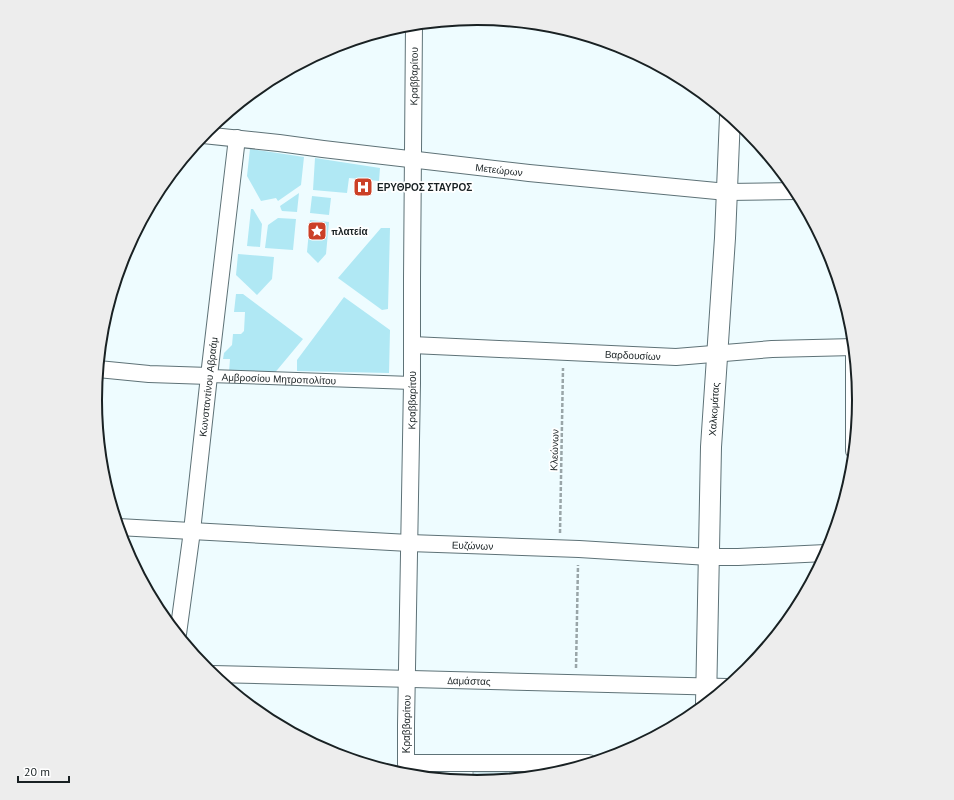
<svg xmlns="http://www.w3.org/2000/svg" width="954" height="800" viewBox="0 0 954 800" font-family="'PT Sans',sans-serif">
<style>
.green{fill:#b0e8f4}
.building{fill:#cbe2e8;stroke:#8e9ea2}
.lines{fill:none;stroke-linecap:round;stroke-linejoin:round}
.pedestrian-casing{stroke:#5e7277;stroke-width:14}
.minor-casing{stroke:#5e7277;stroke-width:18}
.tertiary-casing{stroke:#5e7277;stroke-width:22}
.path{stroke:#99a5a8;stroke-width:2.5;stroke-dasharray:4 2;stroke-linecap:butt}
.pedestrian{stroke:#fff;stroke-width:12}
.minor{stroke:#fff;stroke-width:16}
.tertiary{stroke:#fff;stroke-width:20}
.labels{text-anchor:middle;stroke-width:3.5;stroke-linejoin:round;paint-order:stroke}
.street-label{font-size:10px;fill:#192123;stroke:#fff}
.poi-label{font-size:10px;font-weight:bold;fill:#192123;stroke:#fff;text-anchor:start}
.rim{fill:none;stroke:#192123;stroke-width:2}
</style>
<rect width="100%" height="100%" fill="#eefcff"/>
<!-- green -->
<path class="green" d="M 250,149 L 304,157 L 301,185 L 278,201 L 276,198 L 261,201 L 247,176 Z
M 315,158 L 380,168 L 379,181 L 349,178 L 347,193 L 313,190 Z
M 299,193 L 297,212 L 282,211 L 281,209 L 280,206 Z
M 312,196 L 331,198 L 329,215 L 310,213 Z
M 251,209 L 253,209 L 262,224 L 260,247 L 247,246 Z
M 278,218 L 296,219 L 293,250 L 265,248 L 268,225 Z
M 310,220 L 329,222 L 326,254 L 318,263 L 307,252 Z
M 381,228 L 390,228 L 388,309 L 382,310 L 338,278 Z
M 238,254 L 274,257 L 272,279 L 257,295 L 236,275 Z
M 236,294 L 243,294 L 303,339 L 273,375 L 229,372 L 230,359 L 223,359 L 224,353 L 232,345 L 233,334 L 241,334 L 244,331 L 245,312 L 234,312 Z
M 344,297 L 390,330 L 389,373 L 297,371 L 297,360 Z"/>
<!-- building -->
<path class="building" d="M 577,767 L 551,775 L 477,782 L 473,782 L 473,769 Z"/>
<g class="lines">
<!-- pedestrian casing -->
<g class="pedestrian-casing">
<g id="pedestrian">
<path id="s1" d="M 209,376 L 412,383"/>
</g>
</g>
<!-- minor casing -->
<g class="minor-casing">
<g id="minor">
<path id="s2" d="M 203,135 L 279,143 L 323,149 L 529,173 L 727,192 L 796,191"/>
<path id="s3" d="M 412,345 L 676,357 L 772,349 L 854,347"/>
<path d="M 98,369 L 149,374 L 209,376"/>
<path d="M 854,451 L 854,351"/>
<path id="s4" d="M 118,527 L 409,543 L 579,549 L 709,557 L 738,557 L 826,553"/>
<path id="s5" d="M 178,634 L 192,531 L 209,376 L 237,138"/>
<path id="s6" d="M 212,674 L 727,687"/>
<path d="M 406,763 L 589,763"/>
<path id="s7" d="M 408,775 L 406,763 L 406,725 L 412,383 L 412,279 L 414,24"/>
</g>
</g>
<!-- tertiary casing -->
<g class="tertiary-casing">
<g id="tertiary">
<path id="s8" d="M 706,704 L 711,447 L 725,238 L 730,116"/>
</g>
</g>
<!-- path -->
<path class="path" d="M 560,533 L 563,368
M 576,668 L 578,565"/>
<!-- pedestrian -->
<use href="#pedestrian" class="pedestrian"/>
<!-- minor -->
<use href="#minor" class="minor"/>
<!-- tertiary -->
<use href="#tertiary" class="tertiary"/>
</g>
<!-- icons -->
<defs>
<g id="hospital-square" transform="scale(1)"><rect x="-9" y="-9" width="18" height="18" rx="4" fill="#cb4027" stroke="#fff"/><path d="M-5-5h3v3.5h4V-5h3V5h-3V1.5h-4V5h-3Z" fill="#fff"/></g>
<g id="sight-square" transform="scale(1)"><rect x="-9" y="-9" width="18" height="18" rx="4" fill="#cb4027" stroke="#fff"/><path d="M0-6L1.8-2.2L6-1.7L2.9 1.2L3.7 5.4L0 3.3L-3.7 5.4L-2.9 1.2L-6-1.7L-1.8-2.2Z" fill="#fff"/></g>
</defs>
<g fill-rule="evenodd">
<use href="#hospital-square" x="363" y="187"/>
<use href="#sight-square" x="317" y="231"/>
</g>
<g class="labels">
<!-- street labels -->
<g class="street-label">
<text dy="4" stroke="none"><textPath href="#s7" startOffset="699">Κραββαρίτου</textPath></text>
<text dy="4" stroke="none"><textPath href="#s2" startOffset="298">Μετεώρων</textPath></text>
<text dy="4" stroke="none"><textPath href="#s3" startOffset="221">Βαρδουσίων</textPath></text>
<text dy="4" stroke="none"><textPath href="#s1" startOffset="70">Αμβροσίου Μητροπολίτου</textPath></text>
<text dy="4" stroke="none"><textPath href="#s5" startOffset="249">Κωνσταντίνου Αβραάμ</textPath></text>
<text dy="4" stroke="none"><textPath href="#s7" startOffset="375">Κραββαρίτου</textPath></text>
<text dy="4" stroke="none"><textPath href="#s8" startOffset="295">Χαλκομάτας</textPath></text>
<text transform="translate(554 450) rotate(-88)" y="4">Κλεώνων</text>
<text dy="4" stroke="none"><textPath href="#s4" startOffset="355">Ευζώνων</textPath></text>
<text dy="4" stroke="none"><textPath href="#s6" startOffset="257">Δαμάστας</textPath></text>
<text dy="4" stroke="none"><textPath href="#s7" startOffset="51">Κραββαρίτου</textPath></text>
</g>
<!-- poi labels -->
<g class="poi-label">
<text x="377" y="191">ΕΡΥΘΡΟΣ ΣΤΑΥΡΟΣ</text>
<text x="331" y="235">πλατεία</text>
</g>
</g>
<!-- crop -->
<path d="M0 0H954V800H0ZM102 400a375 375 0 1 1 750 0a375 375 0 1 1-750 0Z" fill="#ededed" fill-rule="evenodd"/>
<path class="rim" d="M102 400a375 375 0 1 1 750 0a375 375 0 1 1-750 0Z"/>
<!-- scale -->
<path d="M18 776v6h51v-6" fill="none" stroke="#192123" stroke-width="2"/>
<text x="24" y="776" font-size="12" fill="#192123" stroke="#ffffff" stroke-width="3" paint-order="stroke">20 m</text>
</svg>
